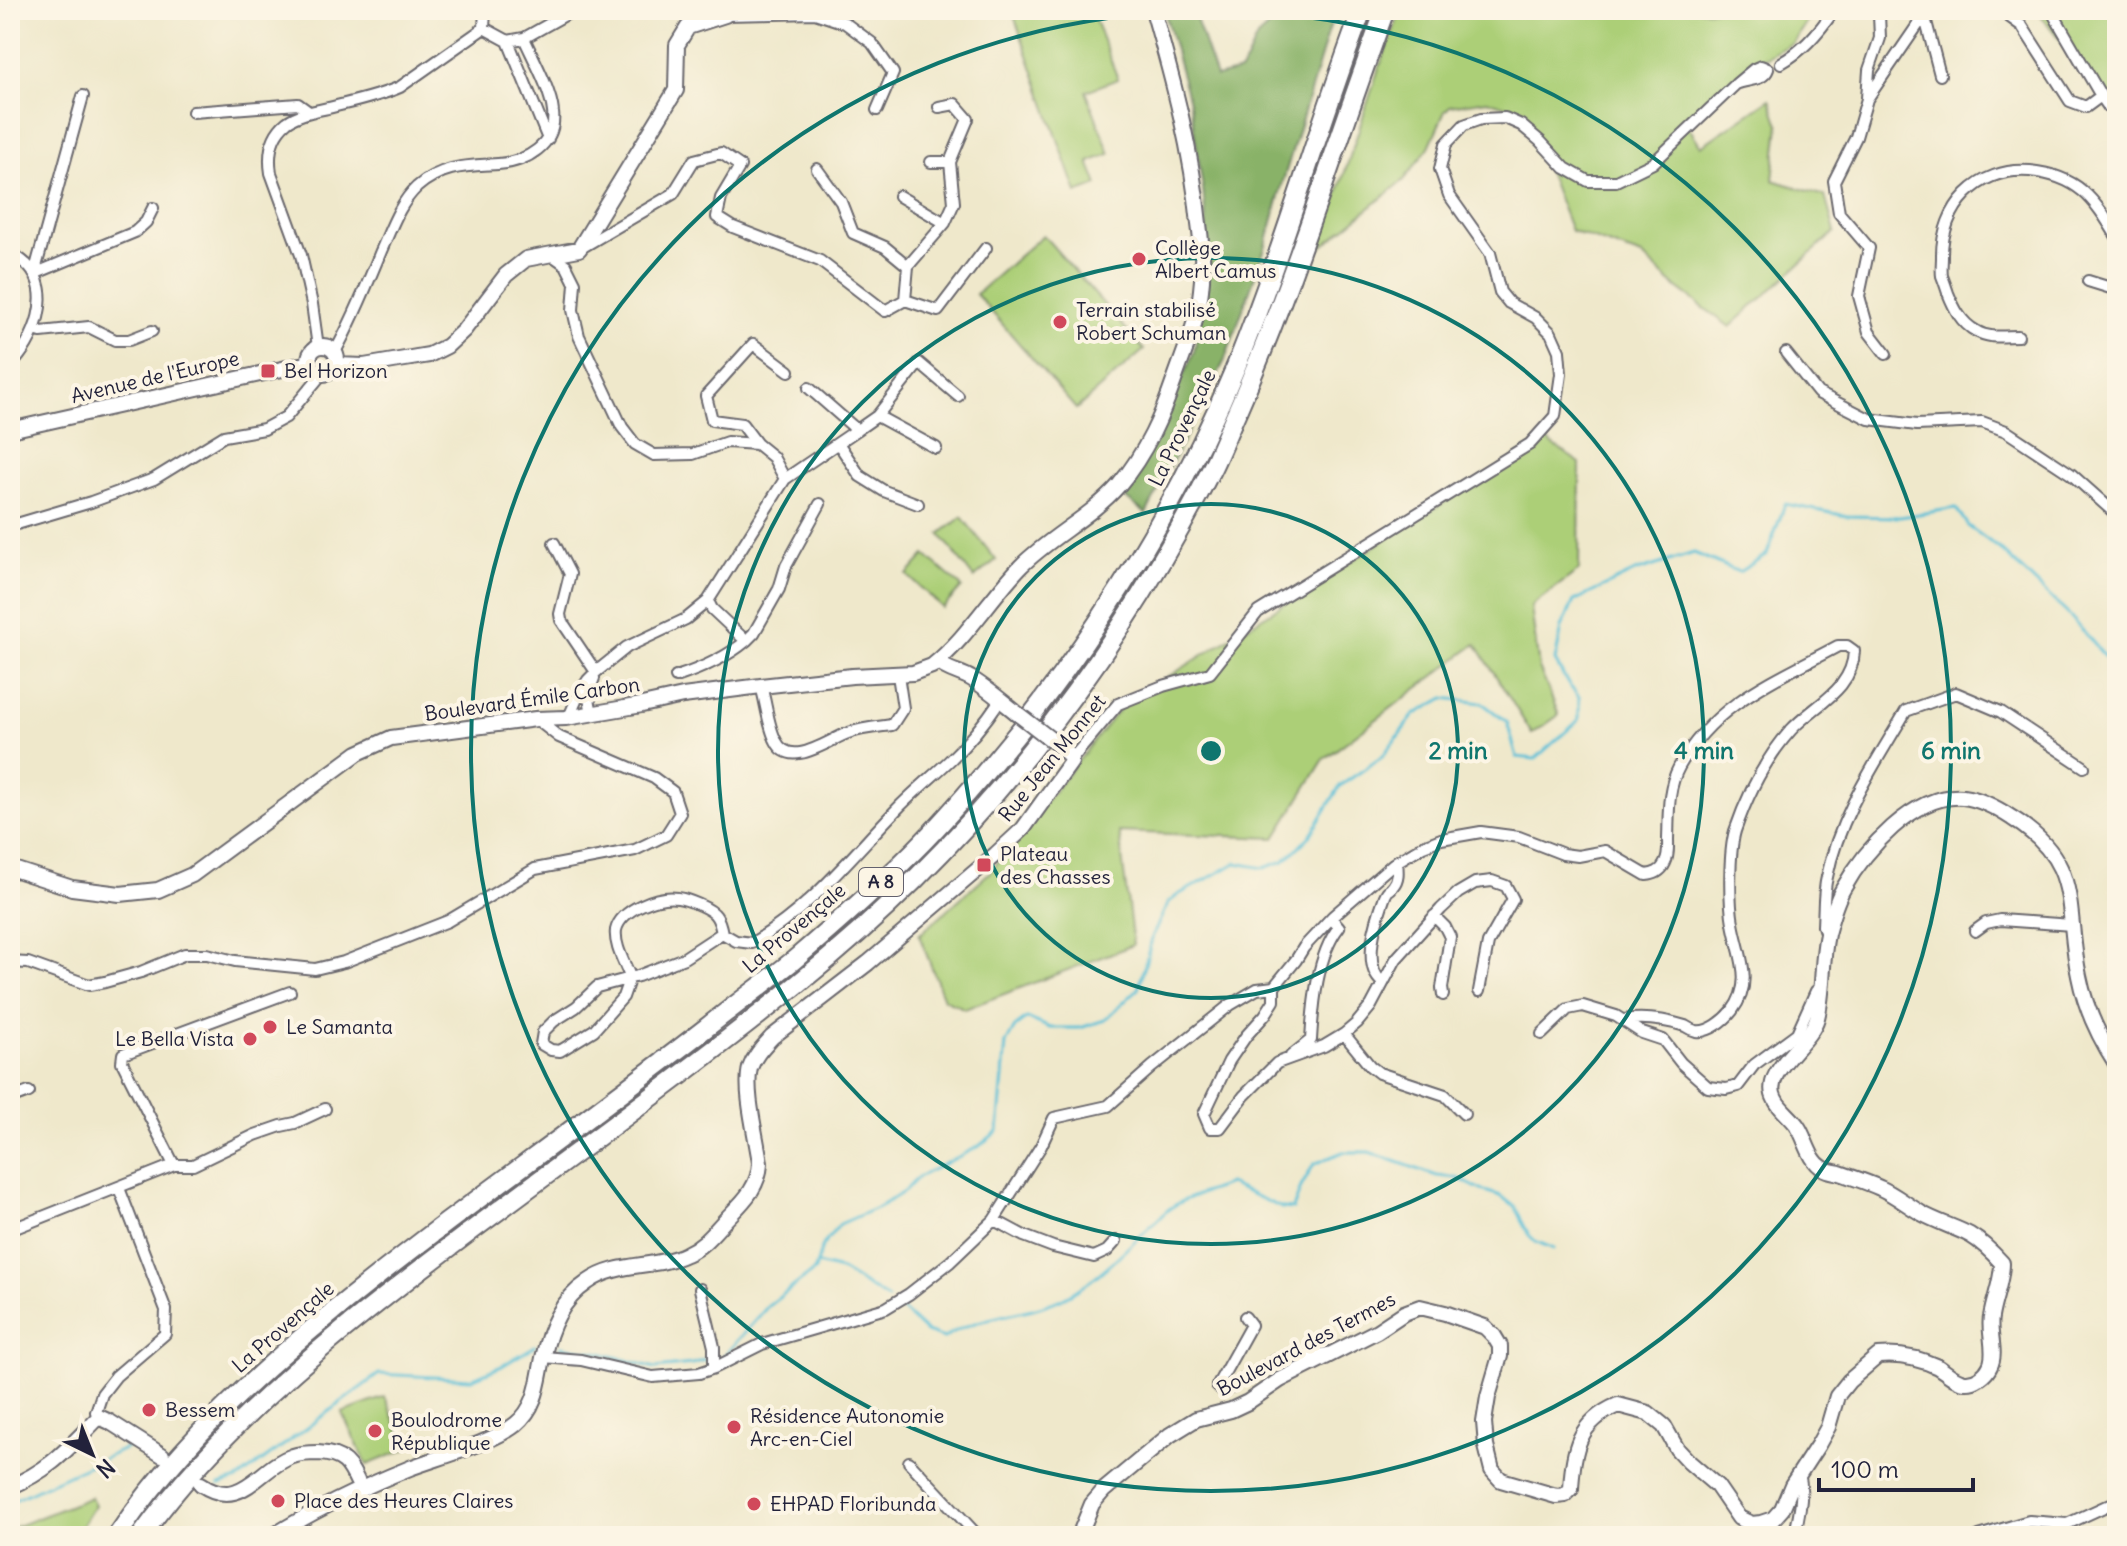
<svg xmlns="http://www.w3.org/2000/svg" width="2127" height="1546" viewBox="0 0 2127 1546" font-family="Delius,sans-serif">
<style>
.green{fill:#accf77;stroke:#677859;stroke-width:2}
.forest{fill:#89b268;stroke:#566a52;stroke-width:2}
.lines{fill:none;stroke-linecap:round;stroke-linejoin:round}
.stream{stroke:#59bfd7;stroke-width:3}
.street-casing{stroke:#6a676d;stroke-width:14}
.secondary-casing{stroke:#6a676d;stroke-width:18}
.highway-casing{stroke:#6a676d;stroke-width:22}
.street{stroke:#fff;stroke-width:10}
.secondary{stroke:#fff;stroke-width:14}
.highway{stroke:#fff;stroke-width:18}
.secondary-bridge-casing{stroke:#6a676d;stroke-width:18;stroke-linecap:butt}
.secondary-bridge{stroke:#fff;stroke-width:14}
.ring{fill:none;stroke:#0f766e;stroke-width:4}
.poi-dot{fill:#d1495b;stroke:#fcf5e5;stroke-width:3}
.labels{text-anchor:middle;stroke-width:8;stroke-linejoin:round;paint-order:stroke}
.shield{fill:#fcf5e5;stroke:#63616e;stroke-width:2}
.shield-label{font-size:18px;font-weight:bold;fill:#22223b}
.poi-label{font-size:20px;fill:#22223b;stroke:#fcf5e5;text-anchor:start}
.street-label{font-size:20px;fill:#22223b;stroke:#fcf5e5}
.centre{fill:#0f766e;stroke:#fcf5e5;stroke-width:4}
.ring-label{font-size:24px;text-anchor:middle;font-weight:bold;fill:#0f766e;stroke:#fcf5e5;stroke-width:8;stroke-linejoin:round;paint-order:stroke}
</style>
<rect width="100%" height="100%" fill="#fcf5e5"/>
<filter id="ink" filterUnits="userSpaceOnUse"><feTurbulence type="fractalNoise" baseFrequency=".0125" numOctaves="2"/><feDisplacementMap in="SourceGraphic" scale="16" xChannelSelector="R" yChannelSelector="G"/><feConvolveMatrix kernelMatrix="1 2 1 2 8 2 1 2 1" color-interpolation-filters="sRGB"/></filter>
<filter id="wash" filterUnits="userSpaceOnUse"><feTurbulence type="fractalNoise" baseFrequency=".006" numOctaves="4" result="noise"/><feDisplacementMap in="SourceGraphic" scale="32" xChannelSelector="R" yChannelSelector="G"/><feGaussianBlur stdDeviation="1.8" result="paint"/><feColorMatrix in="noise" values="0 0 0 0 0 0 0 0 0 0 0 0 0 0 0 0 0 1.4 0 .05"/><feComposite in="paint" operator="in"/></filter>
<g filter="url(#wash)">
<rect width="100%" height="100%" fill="#efe8cb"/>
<!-- green -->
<path class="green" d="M 1021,10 L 1091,10 L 1118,79 L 1086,91 L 1110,154 L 1089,162 L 1098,185 L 1077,193 L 1013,13 Z
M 1401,10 L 1814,10 L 1793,43 L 1755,63 L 1686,123 L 1701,146 L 1770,99 L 1779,125 L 1773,180 L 1825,196 L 1835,232 L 1730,327 L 1677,288 L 1642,256 L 1571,231 L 1525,112 L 1487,100 L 1450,106 L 1445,111 L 1429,147 L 1404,180 L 1320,248 L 1377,74 Z
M 2036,10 L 2117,10 L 2117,109 Z
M 1043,235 L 1144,350 L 1076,409 L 976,294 Z
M 1544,439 L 1580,463 L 1579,570 L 1531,606 L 1539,668 L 1559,715 L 1532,734 L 1476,644 L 1324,759 L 1275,838 L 1119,832 L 1133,945 L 965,1009 L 944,999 L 919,935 L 990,872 L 1121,707 Z
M 962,517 L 996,560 L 974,578 L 940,534 Z
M 925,555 L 962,587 L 943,608 L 907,575 Z
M 385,1397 L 407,1449 L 367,1465 L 342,1413 Z
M 91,1497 L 95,1505 L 75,1536 L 10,1536 L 10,1529 Z"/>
<!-- forest -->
<path class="forest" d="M 1164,10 L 1193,10 L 1216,77 L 1241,71 L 1257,37 L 1287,10 L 1335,10 L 1284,178 L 1265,248 L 1224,362 L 1146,514 L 1117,491 L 1156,437 L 1194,352 L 1210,268 L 1203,189 L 1191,109 Z"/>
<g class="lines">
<!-- stream -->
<path class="stream" d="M 817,1264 L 841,1270 L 888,1299
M 901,1309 L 926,1332 L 944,1338 C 979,1313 1026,1317 1065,1297 C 1099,1279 1125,1249 1154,1223 C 1160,1218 1165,1211 1172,1207 C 1188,1196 1211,1191 1229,1184 L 1282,1208 L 1293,1209 L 1301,1187 L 1314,1164 L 1343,1152 L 1369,1152 L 1437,1176 L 1457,1178 L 1481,1190 L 1501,1196 L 1515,1207 L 1529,1235 L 1535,1241 L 1554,1249
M 561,1346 L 601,1353 L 655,1368 L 692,1364 L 704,1360
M 723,1357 L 768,1306 L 815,1270 L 822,1246 L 840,1224 L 881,1206 L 905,1191 L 918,1177 L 978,1147 L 998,1131 L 1006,1043 L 1016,1026 L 1027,1018 L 1050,1028 L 1080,1028 L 1105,1020 L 1138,989 L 1153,935 L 1168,903 L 1178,895 L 1236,863 L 1264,868 L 1284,861 L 1310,836 L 1340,786 L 1382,757 L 1414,715 L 1444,698 L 1482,703 L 1507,722 L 1517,757 L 1535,759 L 1579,720 L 1579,697 L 1568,684 L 1555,661 L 1562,627 L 1574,601 L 1635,572 L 1694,553 L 1739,572 L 1767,554 L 1785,504 L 1847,516 L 1900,517 L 1956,508 L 1968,526 L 2000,549 L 2071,617 L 2106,658 L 2117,664
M 219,1485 L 238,1479 L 379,1374 L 471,1379 L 502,1366 L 535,1346
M 10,1502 L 133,1445"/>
</g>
</g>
<g filter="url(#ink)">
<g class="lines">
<!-- street casing -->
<g class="street-casing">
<path id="street" d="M 2000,10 L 2022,26 L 2070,101 L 2086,107 L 2101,96
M 2051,10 L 2101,96 L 2117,119
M 1924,14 L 1940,75
M 725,15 L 815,13 L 845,23 L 872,43 L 893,73 L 877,110
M 484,28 L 485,10
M 508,41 L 548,139
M 1781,63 C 1803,51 1820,31 1834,10
M 1867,98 L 1869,70 L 1880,38 L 1879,14
M 193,112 L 298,104 L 309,112
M 931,162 L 950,162
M 899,196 L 945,223
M 581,248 L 673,194 L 694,160 L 721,153 L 740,166 L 721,198 L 717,217 L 733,227 L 820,261 L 885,311 L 905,300 L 908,266 L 885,247 L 853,233 L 841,202 L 817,169
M 10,255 C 17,256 20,259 26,264 C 56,291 34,343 10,366
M 552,255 L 566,265 L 575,283 L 573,310 L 579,336 L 622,427 L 635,444 L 654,455 L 693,454 L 727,442 L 757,444
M 908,266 L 945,223 L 954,203 L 950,162 L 968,119 L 955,104 L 939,107
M 34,274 L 83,96
M 34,274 L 135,232 L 146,222 L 153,208
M 2088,281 L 2117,290
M 905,300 L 938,311 L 986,248
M 34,330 L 41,332 L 89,327 L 115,340 L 129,340 L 152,331
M 2018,336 C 2004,336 1989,339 1976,331 C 1961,323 1954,308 1948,293 C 1946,287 1944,281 1942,276 C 1941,270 1942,263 1942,257 C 1941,207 1978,167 2030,171 C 2078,176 2094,198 2117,237
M 318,347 L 312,304 L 301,255 L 271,173 C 268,154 271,135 287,122 C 298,114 314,111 328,108 C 352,102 377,97 400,87 L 484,28 L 508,41 L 524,38
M 335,352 C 353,320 367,285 381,251 C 391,229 399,204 417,187 C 442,165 467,166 498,164 C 526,162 557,145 553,112 C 551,90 533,58 524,38 L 574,10
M 1786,353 L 1818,393 L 1869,419 L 1917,425 L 1982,422 L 2006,431 L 2071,474 L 2117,515
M 1886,354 L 1869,332 L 1859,296 L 1869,248 L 1839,213 L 1834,181 L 1856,137 L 1867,99 L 1928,10
M 877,416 L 936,448
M 857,430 L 877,416 L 919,363 L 958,396
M 838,443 L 860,476 L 884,491 L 918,504
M 785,479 L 857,430 L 809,388
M 10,526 L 91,502 L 154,479 L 224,436 L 264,429 L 286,417 L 321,375
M 554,543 L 570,574 L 560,614 L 561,620 L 596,672
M 746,641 L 754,633 L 779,589 L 786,566 L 820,504
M 676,677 C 700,669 726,658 746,641 L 712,609 L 708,601
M 761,686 C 766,702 768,726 776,741 C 790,770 828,740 848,733 C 862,728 877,727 892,725 L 903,708 L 898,675
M 592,713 L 588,694 L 594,678
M 569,717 L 579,694 L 588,680 L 596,672 L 627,647 L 686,619 L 708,601 L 785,479 L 773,457 L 757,444 L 742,424 L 712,420 L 706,396 L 753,344 L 789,371
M 1072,759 L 1118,704 L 1163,686 L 1210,673 L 1258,612 L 1530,444 L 1555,416 L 1561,374 L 1559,351 L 1551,333 L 1536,318 L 1509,303 L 1500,292 L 1490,253 L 1449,195 L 1440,169 L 1446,144 L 1464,125 L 1481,119 L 1505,118 L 1521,125 L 1540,141 L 1565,168 L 1588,181 L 1616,181 L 1653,163 L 1736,84 L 1754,69 L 1761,66 L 1768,69 C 1764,81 1747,79 1736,84
M 1434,916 L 1445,927 L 1450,937 L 1442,988 L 1443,995
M 1975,931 L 1986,923 L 2000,920 L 2072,925
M 1825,932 L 1823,926 C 1824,910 1823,893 1827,877 C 1839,816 1875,764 1906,711 L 1956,693 L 2001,712 L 2084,767
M 722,933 L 684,958 L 638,976 L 597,987 L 576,1007 L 554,1021 L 543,1032 L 541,1044 L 551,1050 L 560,1051 L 594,1030 L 623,997 L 630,977 C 625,963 614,946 616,930 C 621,909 658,895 678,898 C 686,899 711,908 716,916 C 719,920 721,928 722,933 L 736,941 L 752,943 C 811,909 853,854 900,806 C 916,790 933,776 949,761 C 968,743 986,721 1000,700
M 10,962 L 28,963 L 89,985 L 105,982 L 141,972 L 185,954 L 207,954 L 235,961 L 315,969 L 344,962 L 448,921 L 535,869 L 635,850 L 666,835 L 680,813 L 673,792 L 654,778 L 559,737 L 536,719
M 1382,982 C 1361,965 1377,918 1385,896 C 1389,887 1387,894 1393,886 C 1399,879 1398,871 1397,861
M 1274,987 L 1296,960 L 1304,947 L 1333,916 L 1393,864 L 1423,846 L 1441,839 L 1481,832 L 1519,837 L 1563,854 L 1578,856 L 1605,851 L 1646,875 C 1654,874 1661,872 1665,863 C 1669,856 1668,847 1668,839 C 1669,814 1667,789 1679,767 C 1714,703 1777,679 1838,646 L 1847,646 L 1854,651 C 1853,690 1814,705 1791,730 C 1766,758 1747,796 1735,831 C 1729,852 1729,901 1733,923 C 1738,954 1755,981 1732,1011 C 1725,1020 1709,1033 1696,1031 C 1692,1030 1688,1028 1685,1026 C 1665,1020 1644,1017 1624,1020
M 1274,987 L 1274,1001 L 1265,1015 L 1246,1036 L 1229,1061 L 1204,1114 L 1210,1128 L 1220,1128 L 1244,1096 L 1277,1063 L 1324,1046 L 1344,1034 L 1357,1023 L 1371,1006 L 1396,959 L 1441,909 L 1458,893 L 1475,883 L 1492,881 L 1506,886 L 1513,899 L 1488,943 L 1479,991
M 1344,1034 L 1370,1066 L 1379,1073 L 1445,1095 L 1464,1114
M 1542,1034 L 1568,1009 L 1583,1006 L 1616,1016 L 1642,1033 L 1663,1040 L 1681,1063 L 1708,1087 L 1726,1089 L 1738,1086 L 1754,1065 L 1797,1033 L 1816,991 L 1821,988
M 1291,1056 L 1311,1040 C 1313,1005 1317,955 1339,927 L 1331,918
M 2117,1090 L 2117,1121
M 10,1099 L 29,1092
M 174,1165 L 122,1062 L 123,1054 L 290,992
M 994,1220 L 1024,1236 L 1053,1247 L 1094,1257 L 1107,1251 L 1116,1241
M 10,1230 L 174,1165 L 193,1165 L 255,1135 L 281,1126 L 295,1123 L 325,1109
M 700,1289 L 714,1347 L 714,1368
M 1245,1317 L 1251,1325 L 1217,1386 L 1224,1391 L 1278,1359 L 1328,1353
M 543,1357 L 581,1360 L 653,1377 L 699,1373 L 714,1368 L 762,1344 L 886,1308 L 909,1294 L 950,1262 L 994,1220 L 1041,1146 L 1054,1118 L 1108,1106 L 1152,1067 L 1230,1005 L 1257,989 L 1274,987
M 99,1417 L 96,1412 L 102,1394 L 116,1376 L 165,1334 L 166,1310 L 119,1188
M 909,1462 L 978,1536
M 1787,1536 L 1796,1529 C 1800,1510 1804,1492 1799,1473
M 1979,1536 L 2029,1521 L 2067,1524 L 2117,1501"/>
</g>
<!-- secondary casing -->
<g class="secondary-casing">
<path id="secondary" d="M309 360a14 14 0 1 1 28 0a14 14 0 1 1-28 0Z
M 337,365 L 364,366 L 399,360 L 429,355 L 447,346 L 464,330 L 506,275 L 526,259 L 579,249 L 676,90 L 677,45 L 688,27 L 725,15 L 731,10
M 10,430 L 309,363
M 938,662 C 947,671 961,672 972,679 C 988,689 1003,702 1018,714
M 10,868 L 72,888 L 120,894 L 158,890 L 192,875 L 358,753 L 391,738 L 536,719 L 566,718 L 642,705 L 683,696 L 761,686 L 852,676 L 913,673 L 932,666 C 966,639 991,597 1021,566 C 1051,536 1091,517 1119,485 C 1146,453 1162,416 1175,378 C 1185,349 1198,321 1201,290 C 1204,268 1202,246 1199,224 C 1192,151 1173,80 1153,10
M 201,1484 C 242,1512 258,1467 293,1456 C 301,1453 310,1453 318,1453 C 346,1454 350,1466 361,1489
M 10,1487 C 52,1469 68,1448 99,1417 L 110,1422 L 162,1455
M 273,1536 C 316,1509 363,1487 410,1468 C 439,1457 493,1443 516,1424 C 537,1407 538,1382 543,1358 C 550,1327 561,1300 588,1282 C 617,1261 655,1269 686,1254 C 706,1245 716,1229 731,1214 C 746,1199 759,1185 760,1163 C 757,1139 744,1091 750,1068 C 754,1056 763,1047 772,1037 L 868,963 L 996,854 L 1023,829 L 1071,762 L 1069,755 L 1058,745
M 1079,1536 L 1092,1504 L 1104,1490 L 1170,1435 L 1196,1419 L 1231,1410 L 1248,1402 L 1280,1380 L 1377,1331 L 1404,1313 L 1420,1307 L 1445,1313 L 1485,1327 L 1494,1336 L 1500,1346 L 1500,1356 L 1488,1397 L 1484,1422 L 1486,1446 L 1492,1470 L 1501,1480 L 1556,1496 L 1565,1495 L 1571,1489 C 1573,1450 1578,1422 1618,1405 L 1648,1413 L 1664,1426 L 1677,1449 L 1689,1462 L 1717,1486 L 1739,1518 L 1752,1524 L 1761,1523 L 1773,1519 L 1782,1509 L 1792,1485 L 1818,1445 L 1828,1427 L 1837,1396 L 1849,1381 L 1878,1356 C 1898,1354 1919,1358 1938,1367 C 1946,1372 1955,1381 1965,1382 C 1975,1383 1986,1375 1990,1366 C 1997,1353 1988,1332 1991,1317 C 1994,1298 2002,1282 2002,1263 C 1993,1253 1982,1242 1970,1235 C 1955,1227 1937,1222 1921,1213 C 1907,1205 1894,1194 1880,1188 C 1867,1182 1854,1178 1840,1173 C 1835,1172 1827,1171 1823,1168 C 1809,1160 1806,1139 1798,1127 C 1792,1117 1780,1110 1775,1099 C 1760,1072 1810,1044 1817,1018 C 1824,991 1821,962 1827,934 C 1831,919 1835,903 1843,889 C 1864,851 1914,793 1963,797 C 1981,799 1997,808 2012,818 C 2084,863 2064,907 2079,976 C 2085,1007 2100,1039 2117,1065"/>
</g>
<!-- highway casing -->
<g class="highway-casing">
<path id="highway" d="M 117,1536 C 198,1414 330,1311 446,1223 C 533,1158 620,1095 706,1028 C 735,1005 765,983 794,960 C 835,925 876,889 914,851 C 952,813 987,771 1021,729 C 1108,617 1183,495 1237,364 C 1284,248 1318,127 1362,10
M 141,1536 C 228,1416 350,1322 467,1234 C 578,1151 691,1070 799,983 C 970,846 1110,669 1209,474 C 1220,453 1228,431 1238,409 C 1295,279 1336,143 1385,10"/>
</g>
<!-- street -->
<use href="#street" class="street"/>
<!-- secondary -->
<use href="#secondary" class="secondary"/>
<!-- highway -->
<use href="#highway" class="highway"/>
<!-- secondary-bridge casing -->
<g class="secondary-bridge-casing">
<path id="secondary-bridge" d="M 1018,714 L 1058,745"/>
</g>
<!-- secondary-bridge -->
<use href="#secondary-bridge" class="secondary-bridge"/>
</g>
</g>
<!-- distance rings -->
<g class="ring">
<circle cx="1211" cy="751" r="247"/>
<circle cx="1211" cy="751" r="493"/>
<circle cx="1211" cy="751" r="740"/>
</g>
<!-- markers -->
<g class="poi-dot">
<circle cx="1139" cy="259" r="8"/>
<circle cx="1060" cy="322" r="8"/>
<rect x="260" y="363" width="16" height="16" rx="4"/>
<rect x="976" y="857" width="16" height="16" rx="4"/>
<circle cx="270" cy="1027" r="8"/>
<circle cx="250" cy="1039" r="8"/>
<circle cx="149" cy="1410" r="8"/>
<circle cx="734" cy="1427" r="8"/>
<circle cx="375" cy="1431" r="8"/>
<circle cx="278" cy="1501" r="8"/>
<circle cx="754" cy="1504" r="8"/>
</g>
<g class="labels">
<!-- shield labels -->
<rect class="shield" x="859" y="868" width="44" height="28" rx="6"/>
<g class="shield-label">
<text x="881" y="888">A 8</text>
</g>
<!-- poi labels -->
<g class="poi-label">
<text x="1155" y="255">Collège<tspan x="1155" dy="23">Albert Camus</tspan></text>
<text x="1076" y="317">Terrain stabilisé<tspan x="1076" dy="23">Robert Schuman</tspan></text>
<text x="284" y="378">Bel Horizon</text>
<text x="1000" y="861">Plateau<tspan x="1000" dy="23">des Chasses</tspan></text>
<text x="286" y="1034">Le Samanta</text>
<text x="234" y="1046" text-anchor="end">Le Bella Vista</text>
<text x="165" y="1417">Bessem</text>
<text x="750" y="1423">Résidence Autonomie<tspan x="750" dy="23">Arc-en-Ciel</tspan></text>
<text x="391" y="1427">Boulodrome<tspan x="391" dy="23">République</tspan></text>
<text x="294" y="1508">Place des Heures Claires</text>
<text x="770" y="1511">EHPAD Floribunda</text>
</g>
<!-- street labels -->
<g class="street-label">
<text transform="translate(155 377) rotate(-13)" y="7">Avenue de l'Europe</text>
<text transform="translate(1182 428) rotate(-64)" y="7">La Provençale</text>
<text transform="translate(532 699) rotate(-8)" y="7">Boulevard Émile Carbon</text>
<text transform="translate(1052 758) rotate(-51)" y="7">Rue Jean Monnet</text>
<text transform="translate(794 928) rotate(-40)" y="7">La Provençale</text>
<text transform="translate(283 1327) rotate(-41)" y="7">La Provençale</text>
<text transform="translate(1306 1344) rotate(-28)" y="7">Boulevard des Termes</text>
</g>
</g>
<circle cx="1211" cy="751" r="12" class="centre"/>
<g class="ring-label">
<text x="1458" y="759">2 min</text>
<text x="1704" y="759">4 min</text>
<text x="1951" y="759">6 min</text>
</g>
<!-- margin -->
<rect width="2127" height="1546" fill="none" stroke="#fcf5e5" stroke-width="40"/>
<!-- north arrow -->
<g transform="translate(92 1454) rotate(137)" stroke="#fcf5e5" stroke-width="6" paint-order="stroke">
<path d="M0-6L14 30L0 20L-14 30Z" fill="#22223b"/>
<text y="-12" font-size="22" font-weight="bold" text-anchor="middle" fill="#22223b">N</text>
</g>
<!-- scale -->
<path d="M1819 1478v12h154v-12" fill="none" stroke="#22223b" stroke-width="4"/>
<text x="1831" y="1478" font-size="24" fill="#22223b" stroke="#fcf5e5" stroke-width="6" paint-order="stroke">100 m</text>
</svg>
